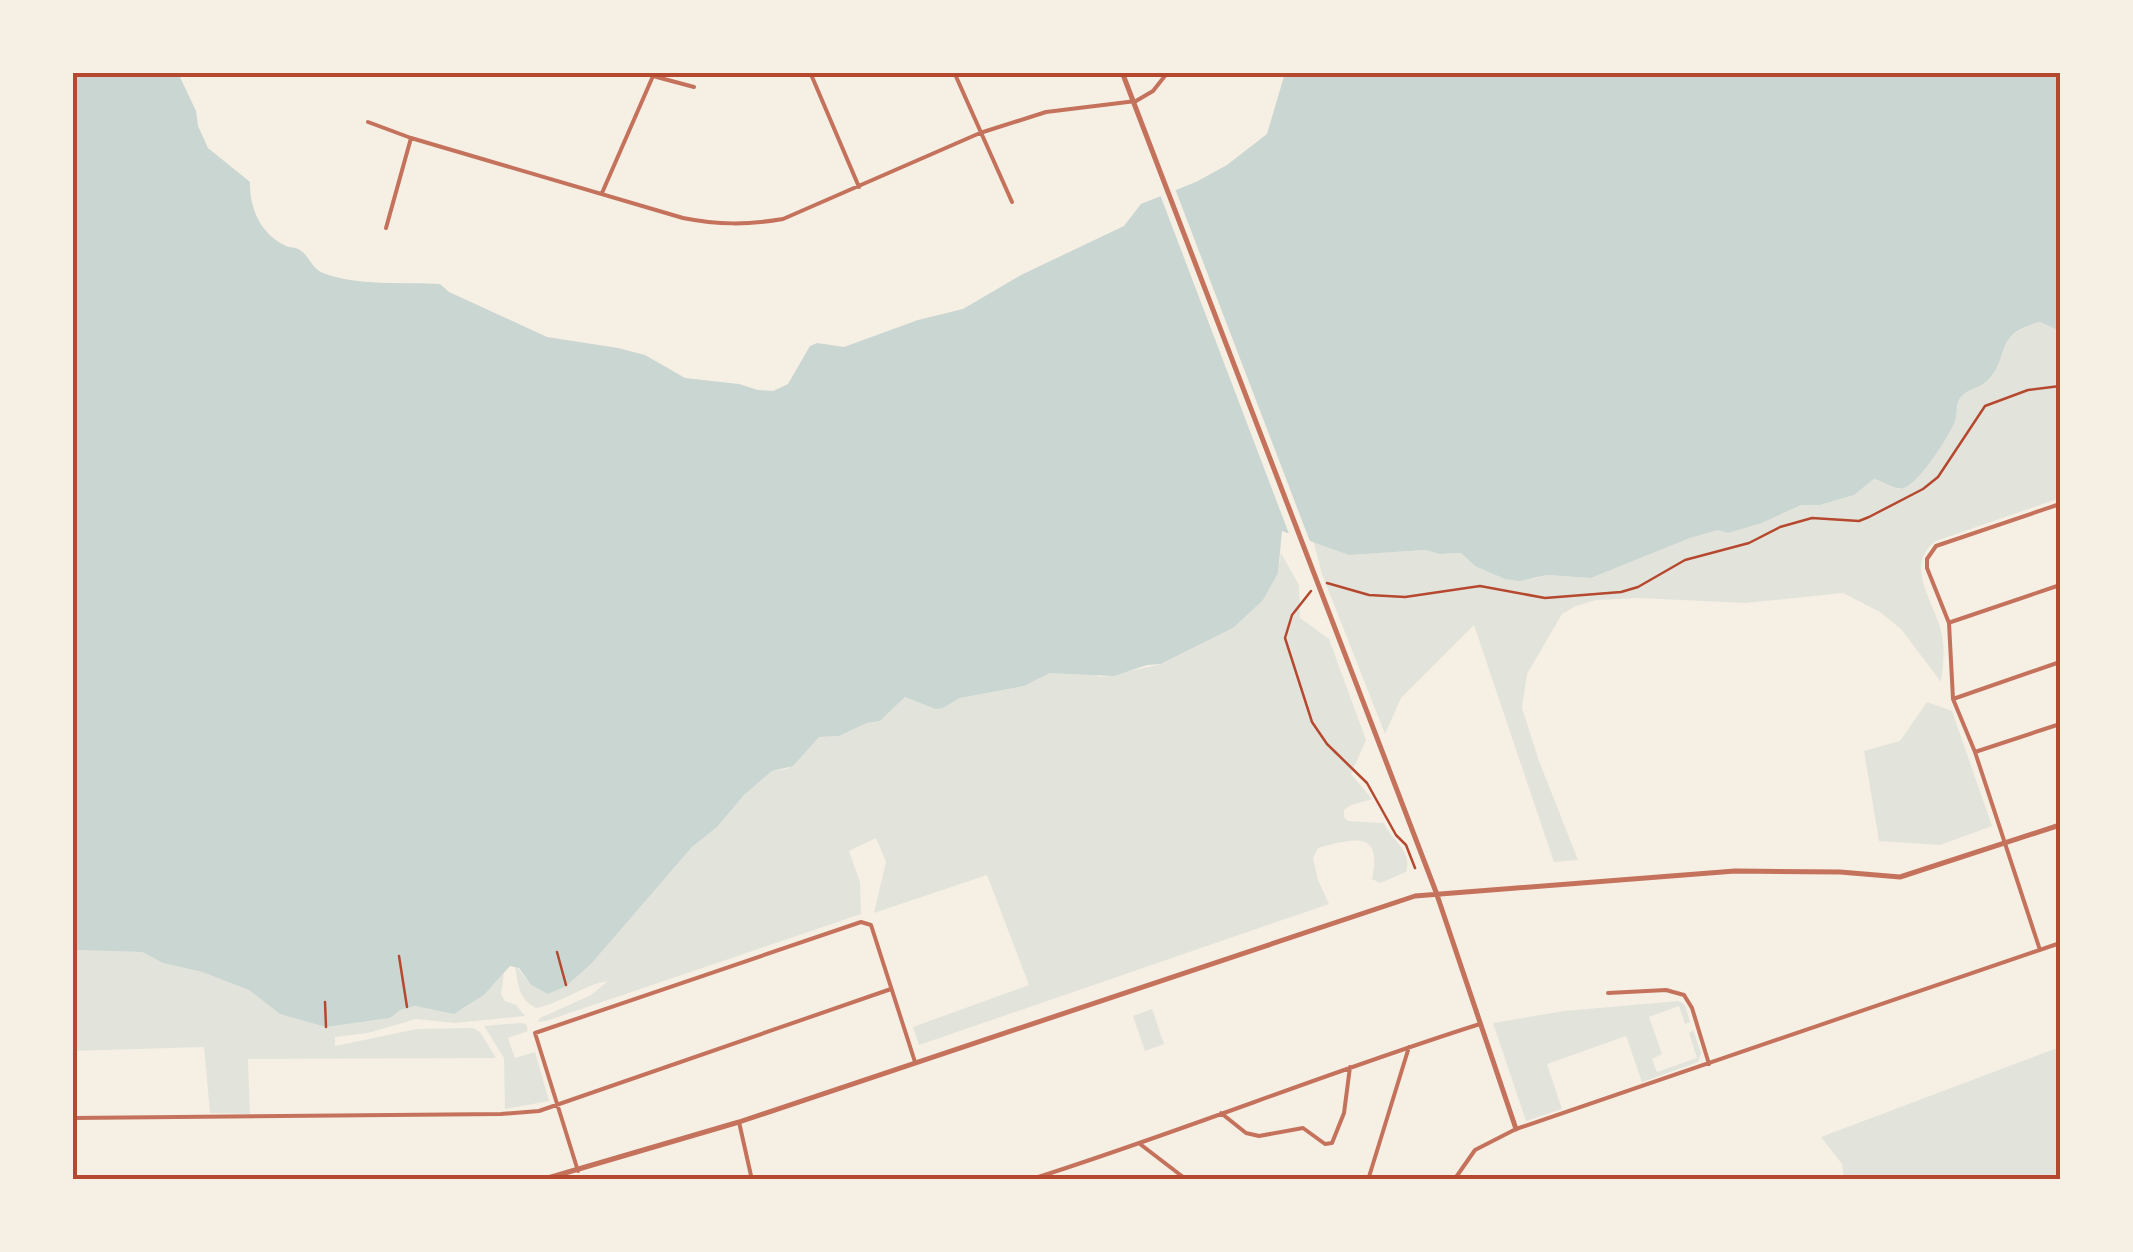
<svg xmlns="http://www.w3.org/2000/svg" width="2133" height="1252" viewBox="0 0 2133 1252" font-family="Overpass,sans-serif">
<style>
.green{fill:#e2e4dc}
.water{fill:#c9d6d2}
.pier{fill:#f6efe4}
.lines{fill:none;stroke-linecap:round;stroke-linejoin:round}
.path{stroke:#b5482f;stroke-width:2.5}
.minor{stroke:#c5725c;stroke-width:4}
.tertiary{stroke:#c5725c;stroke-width:5}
.neatline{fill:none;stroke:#b5482f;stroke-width:4}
</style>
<rect width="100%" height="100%" fill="#f6efe4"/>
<!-- green -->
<path class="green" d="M 2040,322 L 2060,331 L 2060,498 L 1936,541 C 1902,566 1936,603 1942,635 C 1945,651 1943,666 1941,682 L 1901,629 L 1880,612 L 1843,593 L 1745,603 L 1639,598 L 1596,600 L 1576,606 L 1562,614 L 1527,674 L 1522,708 L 1539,761 L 1578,860 L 1554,862 L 1474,625 L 1401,698 L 1385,734 L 1322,574 L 1313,540 L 1349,555 L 1425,550 L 1440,554 L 1461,553 L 1475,566 L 1533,579 L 1547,575 L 1591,578 L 1690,538 L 1718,530 L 1728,533 L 1762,523 L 1801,505 L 1820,505 L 1854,495 L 1874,479 L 1899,489 C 1922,471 1942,450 1954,423 C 1958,415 1956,407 1959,400 C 1964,389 1976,390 1985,383 C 2012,359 1991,335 2040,322 Z
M 1281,553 L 1299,585 L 1300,618 L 1329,639 L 1366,740 L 1351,774 L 1372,799 L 1351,805 L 1344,810 L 1344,817 L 1348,821 L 1384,823 C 1392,842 1413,850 1406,872 L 1380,883 L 1372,879 C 1383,829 1353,839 1318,848 L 1313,858 L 1318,880 L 1329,904 L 919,1045 L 913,1027 L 1029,985 L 987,875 L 874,913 L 886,862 L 876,838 L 849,851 L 860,882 L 861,914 L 546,1021 L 538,1022 L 540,1018 L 591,995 L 608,981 C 583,985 562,1003 536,1008 C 518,999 518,984 515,965 L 531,985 L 548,994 L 566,985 L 591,964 L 692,847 L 717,827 L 744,795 L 772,771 L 787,769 L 819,737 L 839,736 L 867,723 L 880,721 L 905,697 L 936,708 L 943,708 L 960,698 L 1024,686 L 1050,673 L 1089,673 L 1101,677 L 1162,664 L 1233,628 L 1278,573 Z
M 1927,702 L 1952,711 L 1992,826 L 1940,845 L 1879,841 L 1864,751 L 1900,741 Z
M 72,950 L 142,952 L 163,963 L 202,972 L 249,990 L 270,1006 L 326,1027 L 390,1018 L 400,1010 L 415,1006 L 454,1014 L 484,995 L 504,973 L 501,994 L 505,1001 L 516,1005 L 525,1016 L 455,1023 L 416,1019 L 368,1033 L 335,1037 L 335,1046 L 417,1029 L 473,1028 L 480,1032 L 496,1058 L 248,1059 L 250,1114 L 210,1113 L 204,1047 L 73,1051 Z
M 1679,1001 L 1685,1005 L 1690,1022 L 1685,1024 L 1679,1006 L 1649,1017 L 1662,1054 L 1652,1059 L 1657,1072 L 1697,1058 L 1689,1033 L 1693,1030 L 1701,1053 L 1698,1062 L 1642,1082 L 1626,1036 L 1547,1064 L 1562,1109 L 1526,1121 L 1493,1023 L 1564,1011 Z
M 1152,1009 L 1164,1044 L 1145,1051 L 1133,1016 Z
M 520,1023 L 526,1024 L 528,1031 L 508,1038 L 515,1058 L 535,1052 L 549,1101 L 505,1109 L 504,1058 L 484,1026 Z
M 2060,1047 L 2060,1179 L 1844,1179 L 1842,1164 L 1821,1137 Z"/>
<!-- water -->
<path class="water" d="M 72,73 L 178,73 L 196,111 L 198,126 L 208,148 L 250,182 C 249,208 261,235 286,246 C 291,248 297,247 301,251 C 310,257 311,268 323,273 C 356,286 404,282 440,284 L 449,292 L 547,337 L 618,348 L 645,355 L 685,378 L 739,384 L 758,390 L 773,391 L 788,384 L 810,346 L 817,343 L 844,347 L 918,320 L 963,309 L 1021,275 L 1124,226 L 1141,204 L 1196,182 L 1227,165 L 1267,134 L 1285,73 L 2060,73 L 2060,331 L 2040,322 C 1991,334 2012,358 1986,382 C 1978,389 1966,389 1960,398 C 1955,406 1958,413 1955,421 C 1950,435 1918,485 1903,488 C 1894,490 1883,481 1874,479 L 1854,495 L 1820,505 L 1801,505 L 1762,523 L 1728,533 L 1718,530 L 1690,538 L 1591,578 L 1547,575 L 1520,581 L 1505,579 L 1475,566 L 1461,553 L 1440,554 L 1425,550 L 1349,555 L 1282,531 L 1278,573 L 1263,600 L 1233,628 L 1161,664 L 1147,665 L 1114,676 L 1050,673 L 1024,686 L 960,698 L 943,708 L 936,709 L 905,697 L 880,721 L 867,723 L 839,736 L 819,737 L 793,766 L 772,771 L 744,795 L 717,827 L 692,847 L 591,964 L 566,986 L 548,994 L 531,985 L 519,968 L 510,966 L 484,995 L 454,1014 L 415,1006 L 400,1010 L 390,1018 L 326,1027 L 280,1014 L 249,990 L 202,972 L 163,963 L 142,952 L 73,950 Z"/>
<!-- pier -->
<path class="pier" d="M 1174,186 L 1311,544 L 1291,539 L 1159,192 Z"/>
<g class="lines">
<!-- path -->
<path class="path" d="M 1327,583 L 1369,595 L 1405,597 L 1480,586 L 1545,598 L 1621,592 L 1638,587 L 1685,560 L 1749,543 L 1780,527 L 1812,518 L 1859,521 L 1869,517 L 1923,489 L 1938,477 L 1985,406 L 2028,390 L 2060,386
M 1311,591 L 1292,615 L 1285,638 L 1312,722 L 1327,744 L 1367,783 L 1396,835 L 1406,845 L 1415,868
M 557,952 L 566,985
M 399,956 L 407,1007
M 325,1002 L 326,1027"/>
<!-- minor -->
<path class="minor" d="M 810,72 L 859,187
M 954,72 L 1012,202
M 368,122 L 411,138 L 683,218 C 718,225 747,225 783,219 L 980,133 L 1046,112 L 1136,101 L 1153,91 L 1168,72
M 602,193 L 653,76 L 694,87
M 386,228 L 411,138
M 1951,622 L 2060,585
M 1953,699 L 2060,662
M 1975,752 L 2060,724
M 2040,950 L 1975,752 L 1953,699 L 1949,623 L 1927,568 L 1927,559 L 1936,546 L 2060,504
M 1608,993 L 1666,990 L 1684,995 L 1692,1008 L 1709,1064
M 1221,1113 L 1246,1133 L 1259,1136 L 1303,1128 L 1325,1144 L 1332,1143 L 1344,1113 L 1350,1067
M 72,1118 L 501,1114 L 539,1111 L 891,989
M 739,1122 L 752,1180
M 1140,1144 L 1187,1180
M 578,1171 L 535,1033 L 861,922 L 871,925 L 915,1062
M 1029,1180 C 1181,1132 1328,1072 1480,1024
M 1368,1180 L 1409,1047
M 1454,1180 L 1475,1150 L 1516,1129 L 2060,943"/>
<!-- tertiary -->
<path class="tertiary" d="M 1122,72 L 1436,892 L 1516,1129
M 541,1180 L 739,1122 L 1415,896 L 1735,871 L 1840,872 L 1900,877 L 2060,825"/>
</g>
<!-- border -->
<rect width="2133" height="1252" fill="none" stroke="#f6efe4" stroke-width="150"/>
<rect x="75" y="75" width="1983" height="1102" class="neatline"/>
</svg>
